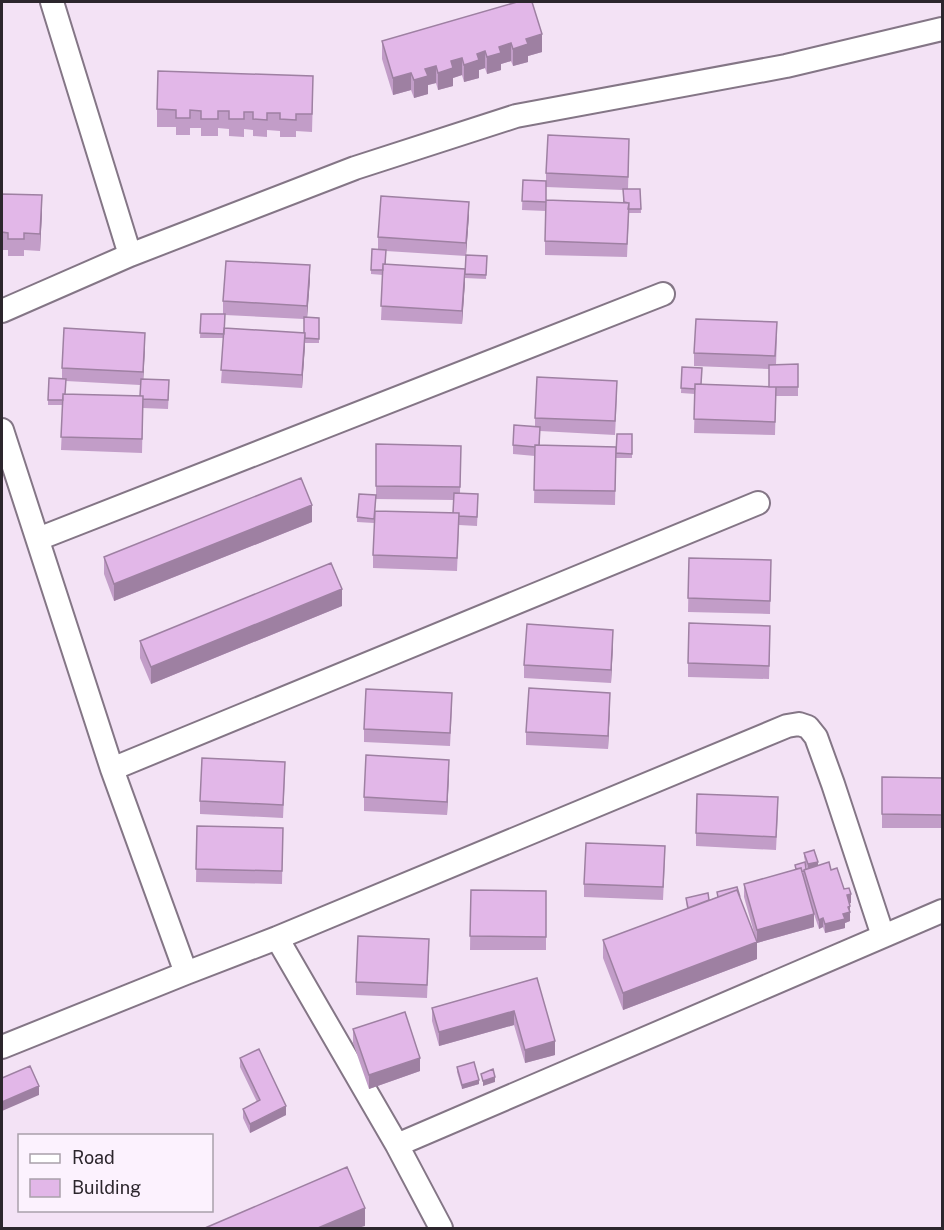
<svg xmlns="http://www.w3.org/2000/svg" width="944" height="1230" viewBox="0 0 944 1230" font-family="'Public Sans',sans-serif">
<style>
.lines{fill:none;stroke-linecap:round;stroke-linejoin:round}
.minor-casing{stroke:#847686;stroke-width:26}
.minor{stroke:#fff;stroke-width:22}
.wall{fill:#c29dc8;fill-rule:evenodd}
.shaded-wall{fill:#9e80a2}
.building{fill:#e2b7e8;stroke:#9e80a2;stroke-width:1.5}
</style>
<rect width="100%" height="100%" fill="#f3e2f5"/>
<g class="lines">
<!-- minor casing -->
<g class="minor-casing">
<path id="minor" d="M 52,2 L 130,255
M 2,311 L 130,255 L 355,168 L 516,116 L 786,66 L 942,29
M 2,430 L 112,769 L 186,973
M 38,539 L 663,294
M 112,769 L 758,503
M 277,938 L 397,1145
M 2,1047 L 186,973 L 277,938 L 787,726 L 799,724 L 808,727 L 816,737 L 833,784 L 883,936
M 441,1228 L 397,1145 L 942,911"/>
</g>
<!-- minor -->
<use href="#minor" class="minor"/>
</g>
<!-- wall -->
<path class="wall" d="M 517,2 L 542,52 L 528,56 L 528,62 L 513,66 L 511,61 L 501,64 L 501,70 L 487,74 L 485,68 L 479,70 L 479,78 L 464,82 L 462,75 L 453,78 L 453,86 L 438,90 L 436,83 L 428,85 L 428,94 L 414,98 L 411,90 L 393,95 L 382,59 L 382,41 Z
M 313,93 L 312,132 L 296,131 L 296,137 L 280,137 L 280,131 L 267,130 L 267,137 L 253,136 L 253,130 L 244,129 L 244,137 L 229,136 L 229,129 L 218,128 L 218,136 L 201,136 L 201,128 L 190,128 L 190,135 L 176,135 L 176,127 L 157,127 L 157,109 Z
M 629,152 L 628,189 L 640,189 L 641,213 L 629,213 L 627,257 L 545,255 L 545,241 L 623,202 L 623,190 L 546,187 L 546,211 L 522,210 L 523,180 L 546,181 L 546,173 Z
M 2,194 L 42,212 L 40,251 L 24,250 L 24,256 L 8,256 L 8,250 L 2,250 Z
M 469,215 L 466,255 L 487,256 L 486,279 L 465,278 L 466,256 L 386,251 L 386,264 L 465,282 L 462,324 L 381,320 L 383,275 L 371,274 L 371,270 L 378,250 L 378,237 Z
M 310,279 L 307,317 L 319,318 L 319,343 L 305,343 L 302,388 L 221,383 L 224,338 L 200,338 L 201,314 L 223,314 L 223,301 ZM 225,315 L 304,319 L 304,333 L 225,328 Z
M 777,336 L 776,365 L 798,364 L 798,396 L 776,396 L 775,435 L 694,433 L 695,394 L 681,393 L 682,367 L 702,384 L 769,387 L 769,369 L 694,366 L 694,353 Z
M 145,346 L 143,379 L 169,389 L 168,409 L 143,408 L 142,453 L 61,450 L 63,405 L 48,405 L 48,400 L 62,379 L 62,368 ZM 66,381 L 140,385 L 140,396 L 65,394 Z
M 617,394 L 615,435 L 540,431 L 540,445 L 616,447 L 632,434 L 632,458 L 616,458 L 615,505 L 534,503 L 535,456 L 513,454 L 513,445 L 535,427 L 535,418 Z
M 376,444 L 461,446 L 460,493 L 478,503 L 477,526 L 459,525 L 457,571 L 373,568 L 373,555 L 453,513 L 453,500 L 376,499 L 374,523 L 357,522 L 357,517 L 376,495 Z
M 312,522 L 114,601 L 104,574 L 104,557 Z
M 689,558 L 771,560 L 770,614 L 688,612 Z
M 342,606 L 151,684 L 140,658 L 140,641 Z
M 770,639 L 769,679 L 688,677 L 688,663 Z
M 613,643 L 611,683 L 524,678 L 524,665 Z
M 610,706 L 608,749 L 526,745 L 526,732 Z
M 452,707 L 450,746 L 364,742 L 364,729 Z
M 449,773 L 447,815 L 364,811 L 364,797 Z
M 285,775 L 283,818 L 200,814 L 200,801 Z
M 882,777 L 942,778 L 942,828 L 882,828 Z
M 778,810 L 776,850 L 696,846 L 696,833 Z
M 197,826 L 283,828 L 282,884 L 196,882 Z
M 804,853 L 818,866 L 831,870 L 844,889 L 851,903 L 850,903 L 850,921 L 845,923 L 845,928 L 825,933 L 823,927 L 819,929 L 814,914 L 814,927 L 757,943 L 744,897 L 744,884 L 795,870 L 795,865 L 807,869 L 804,857 Z
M 665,859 L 663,900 L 584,897 L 584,884 Z
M 471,890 L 546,891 L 546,950 L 470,950 Z
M 717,892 L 757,959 L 623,1010 L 603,958 L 603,940 L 687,909 L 686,898 L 709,900 L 717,897 Z
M 429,952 L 427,998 L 356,995 L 356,982 Z
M 537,978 L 555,1055 L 525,1063 L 514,1025 L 439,1046 L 432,1021 L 432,1008 Z
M 353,1029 L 420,1071 L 369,1089 L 353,1043 Z
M 240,1058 L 286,1115 L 250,1133 L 243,1118 L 243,1109 L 257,1102 L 240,1067 Z
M 457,1067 L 479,1084 L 462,1089 L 457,1072 Z"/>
<!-- shaded-wall -->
<path class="shaded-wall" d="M 542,34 L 542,52 L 528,56 L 528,62 L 513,66 L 513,49 L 526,39 Z
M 511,43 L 511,61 L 501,64 L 501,70 L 487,74 L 487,57 L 499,47 Z
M 485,51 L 485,68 L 479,70 L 479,78 L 464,82 L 464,65 L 477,54 Z
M 462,58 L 462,75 L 453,78 L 453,86 L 438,90 L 438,73 L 451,61 Z
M 436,66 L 436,83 L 428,85 L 428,94 L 414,98 L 414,80 L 425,69 Z
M 411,73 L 411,90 L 393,95 L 393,78 Z
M 42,195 L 42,212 L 40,251 L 40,234 Z
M 469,202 L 469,215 L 466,256 L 466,243 Z
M 310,265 L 310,279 L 307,319 L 307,306 Z
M 465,269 L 465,282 L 462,324 L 462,311 Z
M 145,333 L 145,346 L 143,386 L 143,372 Z
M 305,333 L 305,346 L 302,388 L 302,375 Z
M 312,505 L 312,522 L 114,601 L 114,584 Z
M 342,589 L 342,606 L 151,684 L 151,667 Z
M 613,630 L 613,643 L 611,683 L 611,670 Z
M 610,693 L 610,706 L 608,749 L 608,736 Z
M 449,760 L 449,773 L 447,815 L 447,802 Z
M 818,862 L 818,866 L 808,869 L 808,864 Z
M 851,894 L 851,903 L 847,904 L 847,895 Z
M 850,906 L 850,921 L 845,923 L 845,928 L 825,933 L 825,924 L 848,907 Z
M 814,914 L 814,927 L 757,943 L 757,930 Z
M 823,918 L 823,927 L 819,929 L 819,920 Z
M 757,942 L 757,959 L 623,1010 L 623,993 Z
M 514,1011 L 514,1025 L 439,1046 L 439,1032 Z
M 555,1041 L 555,1055 L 525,1063 L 525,1050 Z
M 420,1058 L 420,1071 L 369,1089 L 369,1075 Z
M 495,1077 L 495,1082 L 483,1086 L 483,1081 Z
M 479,1080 L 479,1084 L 462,1089 L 462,1085 Z
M 39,1086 L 39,1095 L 2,1111 L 2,1102 Z
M 286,1106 L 286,1115 L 250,1133 L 250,1124 Z
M 365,1208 L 365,1226 L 358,1228 L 318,1228 Z"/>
<!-- building -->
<path class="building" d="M 517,2 L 532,2 L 542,34 L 526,39 L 528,44 L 513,49 L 511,43 L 499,47 L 501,53 L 487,57 L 485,51 L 477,54 L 479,60 L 464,65 L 462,58 L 451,61 L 453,68 L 438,73 L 436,66 L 425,69 L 428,76 L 414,80 L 411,73 L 393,78 L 382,41 Z
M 158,71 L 313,76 L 312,114 L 296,114 L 296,120 L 280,119 L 280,113 L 267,113 L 267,120 L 253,119 L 253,112 L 244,112 L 244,119 L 229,119 L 229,111 L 218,111 L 218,119 L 201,119 L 201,111 L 190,110 L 190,118 L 176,118 L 176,110 L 157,109 Z
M 548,135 L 629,139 L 628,177 L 546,173 Z
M 523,180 L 546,181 L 546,202 L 522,201 Z
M 623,189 L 640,189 L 641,209 L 628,209 L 629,203 L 624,202 Z
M 2,194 L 42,195 L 40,234 L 24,233 L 24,239 L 8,239 L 8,233 L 2,232 Z
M 381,196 L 469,202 L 466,243 L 378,237 Z
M 546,200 L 629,203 L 627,244 L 545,241 Z
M 372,249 L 386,250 L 385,264 L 383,264 L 383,270 L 371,270 Z
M 466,255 L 487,256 L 486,275 L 465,274 Z
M 226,261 L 310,265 L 307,306 L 223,301 Z
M 383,264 L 465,269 L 462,311 L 381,306 Z
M 201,314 L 225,314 L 224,334 L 200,333 Z
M 304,317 L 319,318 L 319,339 L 305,338 L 305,333 L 304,333 Z
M 696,319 L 777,322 L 775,356 L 694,353 Z
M 64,328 L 145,333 L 143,372 L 62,368 Z
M 224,328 L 305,333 L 302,375 L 221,370 Z
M 798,364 L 798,387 L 769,387 L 769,365 Z
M 682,367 L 702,368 L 701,384 L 695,384 L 695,389 L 681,388 Z
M 537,377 L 617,381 L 615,421 L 535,418 Z
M 49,378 L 66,379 L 65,394 L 63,394 L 63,400 L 48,400 Z
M 141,379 L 169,380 L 168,400 L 143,399 L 143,396 L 140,396 Z
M 695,384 L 776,387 L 775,422 L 694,419 Z
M 63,394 L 143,396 L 142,439 L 61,437 Z
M 514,425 L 540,427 L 539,445 L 535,445 L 535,447 L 513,445 Z
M 617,434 L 632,434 L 632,454 L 616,453 Z
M 376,444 L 461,446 L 460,487 L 376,486 Z
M 535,445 L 616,447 L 615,491 L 534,490 Z
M 301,478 L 312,505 L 114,584 L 104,557 Z
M 454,493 L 478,494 L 477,517 L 459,516 L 459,513 L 453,513 Z
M 359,494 L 376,495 L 374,519 L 357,517 Z
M 375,511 L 459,513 L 457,558 L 373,555 Z
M 689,558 L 771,560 L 770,601 L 688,598 Z
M 331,563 L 342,589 L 151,667 L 140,641 Z
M 689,623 L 770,626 L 769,666 L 688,663 Z
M 527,624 L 613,630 L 611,670 L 524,665 Z
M 529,688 L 610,693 L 608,736 L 526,732 Z
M 366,689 L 452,693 L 450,733 L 364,729 Z
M 366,755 L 449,760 L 447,802 L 364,797 Z
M 202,758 L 285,762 L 283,805 L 200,801 Z
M 882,777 L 942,778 L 942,815 L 882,814 Z
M 697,794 L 778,797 L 776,837 L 696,833 Z
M 197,826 L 283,828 L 282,871 L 196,869 Z
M 586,843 L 665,846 L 663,887 L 584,884 Z
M 814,850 L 818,862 L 808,864 L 804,853 Z
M 805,862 L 806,869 L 804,870 L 804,871 L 802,872 L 801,868 L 796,869 L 795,865 Z
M 829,862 L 831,870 L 837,868 L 844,889 L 849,888 L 851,894 L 847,895 L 850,906 L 848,907 L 850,912 L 843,914 L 845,919 L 825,924 L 823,918 L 819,920 L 804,870 Z
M 801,868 L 814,914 L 757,930 L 744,884 Z
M 737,887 L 740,897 L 737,890 L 718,897 L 717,892 Z
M 471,890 L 546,891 L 546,937 L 470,936 Z
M 737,890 L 757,942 L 623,993 L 603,940 Z
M 708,893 L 709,900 L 688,908 L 686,898 Z
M 358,936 L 429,939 L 427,985 L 356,982 Z
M 537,978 L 555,1041 L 525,1050 L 514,1011 L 439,1032 L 432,1008 Z
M 405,1012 L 420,1058 L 369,1075 L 353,1029 Z
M 259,1049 L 286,1106 L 250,1124 L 243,1109 L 260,1100 L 240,1058 Z
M 474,1062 L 479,1080 L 462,1085 L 457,1067 Z
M 30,1066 L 39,1086 L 2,1102 L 2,1078 Z
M 493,1069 L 495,1077 L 483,1081 L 481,1074 Z
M 347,1167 L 365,1208 L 318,1228 L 205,1228 Z"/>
<!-- border -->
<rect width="944" height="1230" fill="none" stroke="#2c262d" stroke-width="6"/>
<!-- legend -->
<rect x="18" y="1134" width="195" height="78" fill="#fcf2fe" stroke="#a9a0aa" stroke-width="1.5"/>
<rect x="30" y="1154" width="30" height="9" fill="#ffffff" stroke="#a9a0aa" stroke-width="1.5"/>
<text x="72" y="1164" font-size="18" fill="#2c262d">Road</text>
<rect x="30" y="1179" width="30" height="18" fill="#e2b7e8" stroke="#a9a0aa" stroke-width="1.5"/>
<text x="72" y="1194" font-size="18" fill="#2c262d">Building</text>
</svg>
